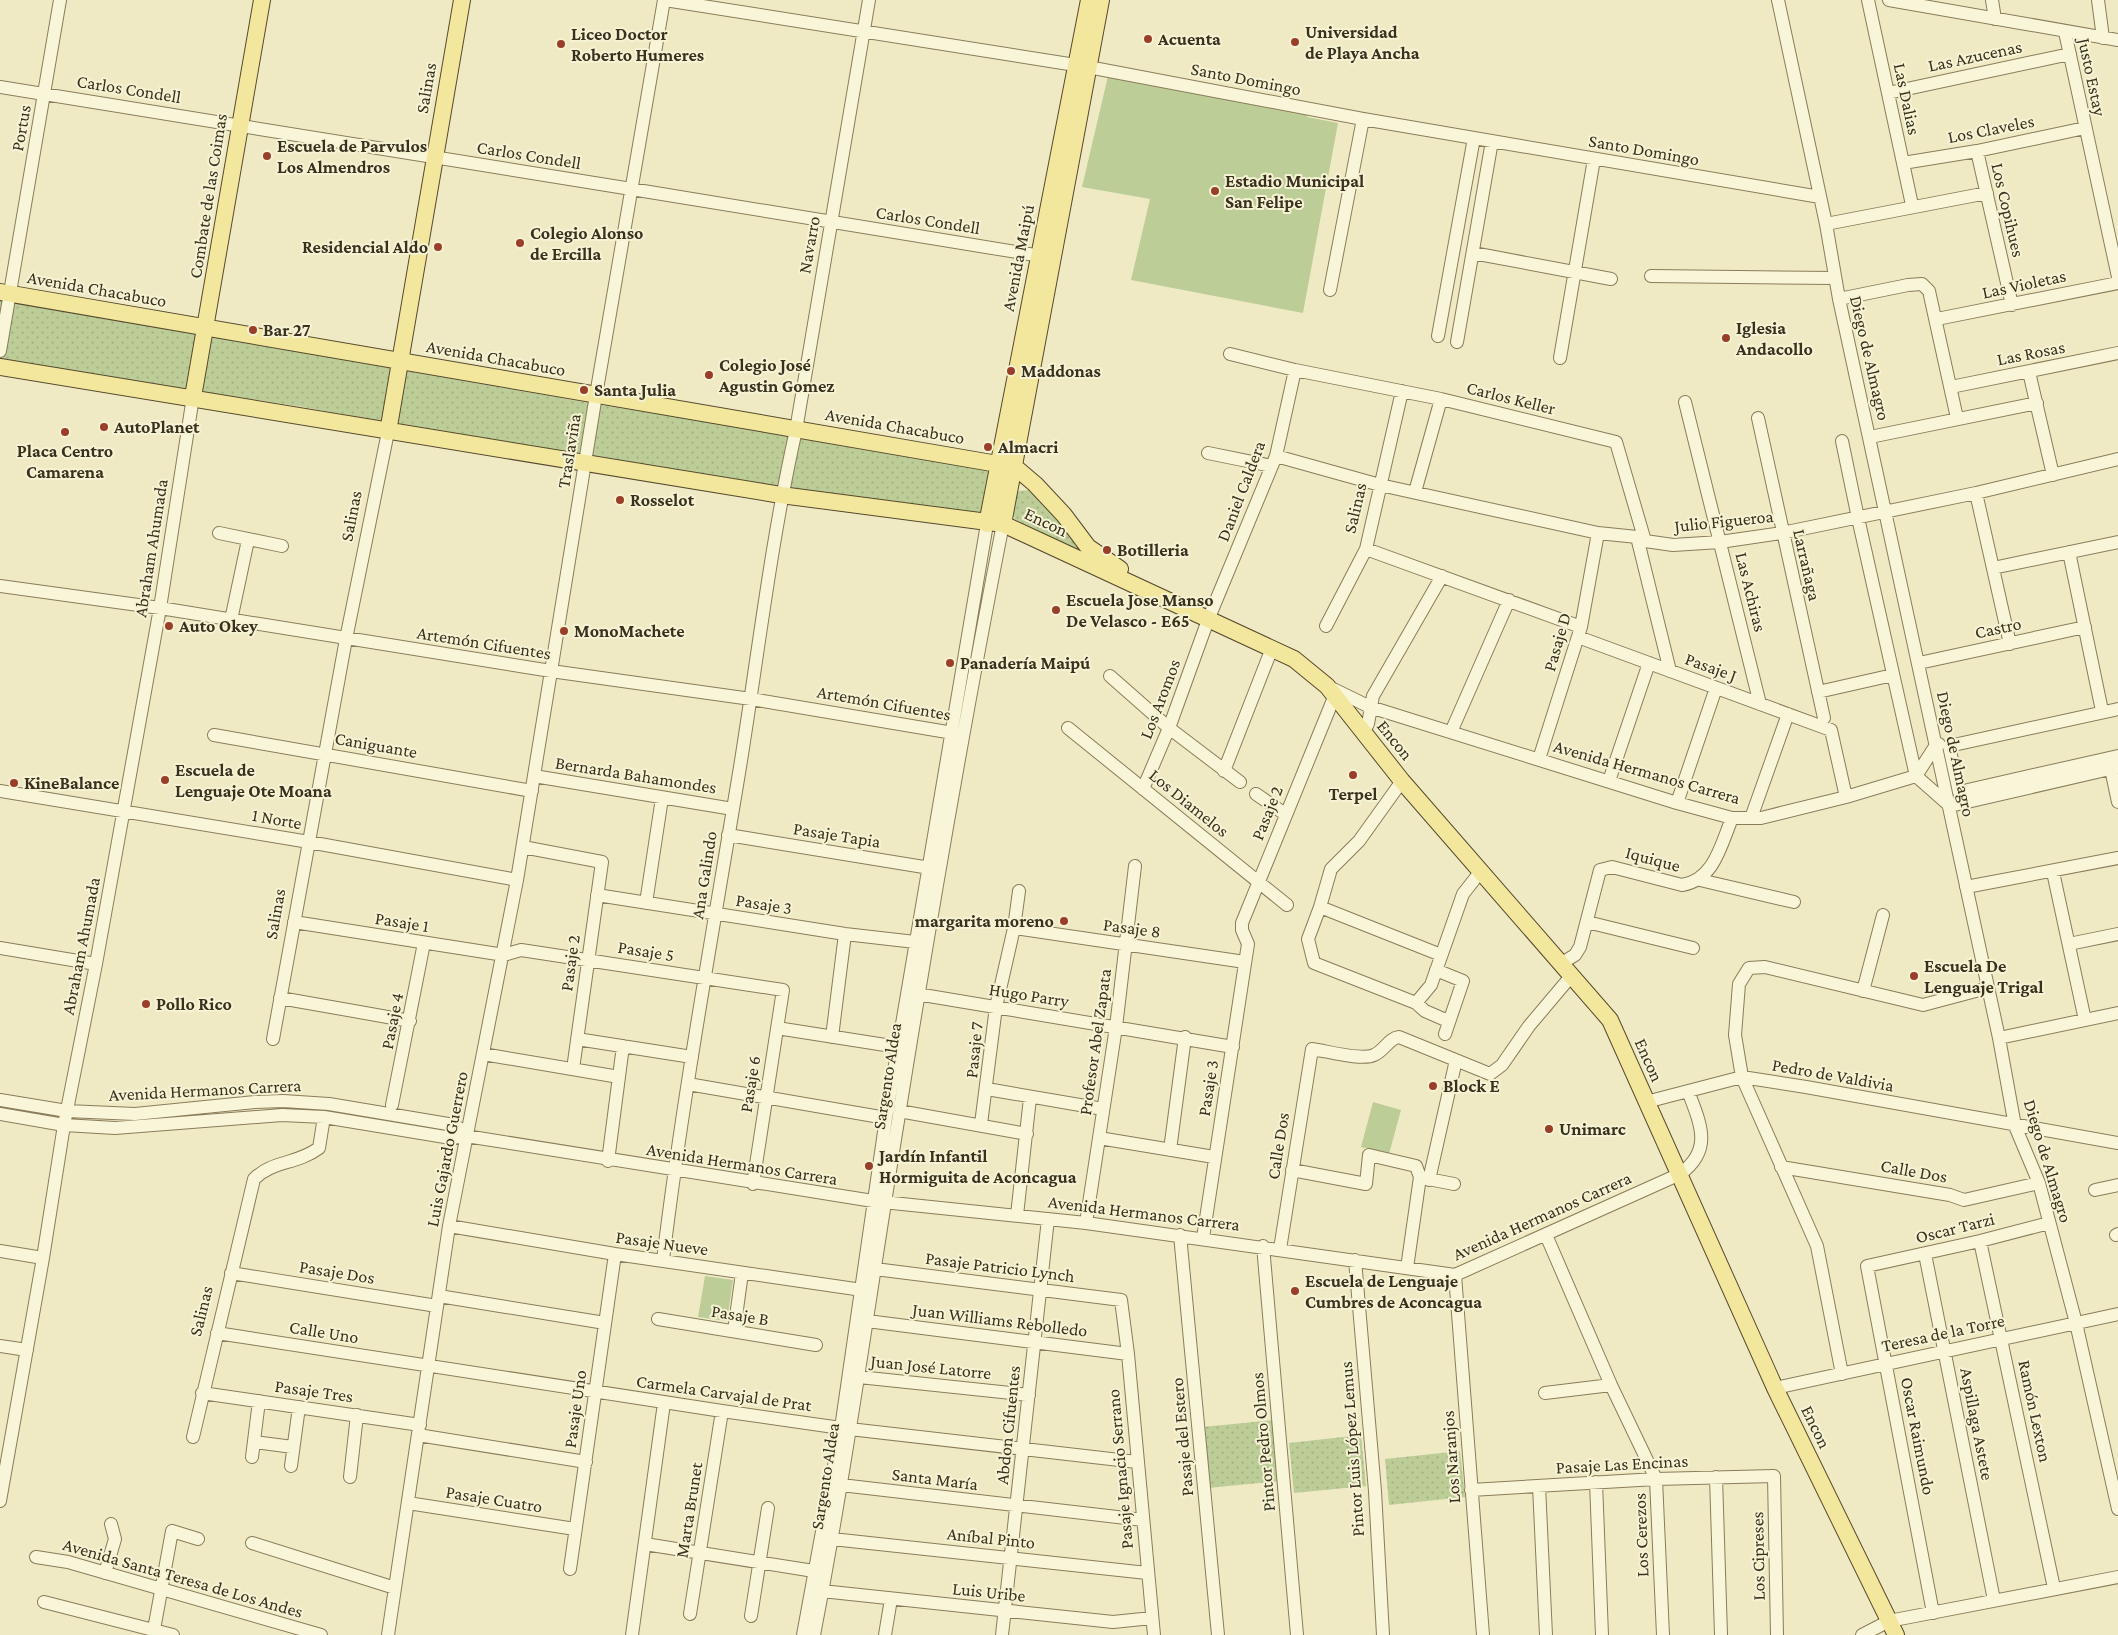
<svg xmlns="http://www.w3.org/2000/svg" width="2118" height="1635" viewBox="0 0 2118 1635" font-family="'Crimson Pro',serif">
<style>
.park{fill:url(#park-dots)}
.pitch{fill:#bdcd98}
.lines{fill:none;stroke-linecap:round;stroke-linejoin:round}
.minor-casing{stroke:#8a7c5a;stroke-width:14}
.major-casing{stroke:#57492e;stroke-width:18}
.minor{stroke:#f9f5d8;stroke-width:12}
.major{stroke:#f2e79c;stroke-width:16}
.poi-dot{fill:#993e29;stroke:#f6f3d4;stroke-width:2}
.labels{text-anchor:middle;stroke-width:4;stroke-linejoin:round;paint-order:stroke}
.poi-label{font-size:18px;font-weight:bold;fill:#39311e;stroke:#f6f3d4;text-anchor:start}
.street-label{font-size:18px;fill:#39311e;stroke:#f6f3d4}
</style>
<defs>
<pattern id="park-dots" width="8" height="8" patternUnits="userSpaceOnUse" patternTransform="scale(1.25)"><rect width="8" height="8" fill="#bdcd98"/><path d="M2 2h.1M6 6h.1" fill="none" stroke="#a3b083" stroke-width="1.8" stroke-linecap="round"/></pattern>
</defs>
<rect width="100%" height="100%" fill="#efeac4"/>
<!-- park -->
<path class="park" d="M 0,299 L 595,404 L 991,466 L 982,518 L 585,460 L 303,407 L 0,361 Z
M 1029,490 L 1052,507 L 1082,552 L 1015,519 C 1012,510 1013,500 1018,491 Z
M 1274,1420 L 1280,1481 L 1208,1488 L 1202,1427 Z
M 1361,1435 L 1366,1486 L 1294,1493 L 1289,1443 Z
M 1460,1451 L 1465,1497 L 1389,1505 L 1385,1459 Z"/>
<!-- pitch -->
<path class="pitch" d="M 1108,76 L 1309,110 L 1307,117 L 1338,123 L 1303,313 L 1131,280 L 1150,199 L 1082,187 Z
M 1373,1102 L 1401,1110 L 1389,1154 L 1361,1147 Z
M 705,1276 L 733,1280 L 727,1321 L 698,1317 Z"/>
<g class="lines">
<!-- minor casing -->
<g class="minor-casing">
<path id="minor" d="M 665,0 L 1088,67 L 1363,119 L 1820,197
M 1778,0 L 1826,224 L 1839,299 L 1999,1038 L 2015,1126 L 2039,1183 L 2076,1323 L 2118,1509
M 1868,0 L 1912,205
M 1889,0 L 2118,40
M 1992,0 L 1995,19
M 2098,0 L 2103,38
M 2065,32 L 2118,277
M 0,87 C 349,141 698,201 1047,257
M 1888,93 L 2070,54
M 1977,151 L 2012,305
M 1903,163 L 1977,151 L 2085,128
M 1826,224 L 1987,193
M 1473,253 L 1611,279
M 1651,276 L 1835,278
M 1330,290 L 1363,119
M 1839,299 L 1908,285 L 1922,284 L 1929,291 L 1957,418
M 1937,319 L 2118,283
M 1438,336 L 1474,138
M 1457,342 L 1492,141
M 0,351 L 60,0
M 1230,354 L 1295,370 L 1441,399 L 1616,442 L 1645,541
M 1560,358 L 1594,159
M 2029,372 L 2053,475
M 1951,387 L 2118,353
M 1685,402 L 1760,704
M 1758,418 L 1824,718
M 1870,437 L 2037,403
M 1842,441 L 1858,518 L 1916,776
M 1208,453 L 1272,466
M 1276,456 L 1380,485 L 1598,533 L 1637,537 L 1645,541 L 1673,545 L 1720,542 L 1782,533 L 1976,493 L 2118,459
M 1415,492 L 1441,399
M 1976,493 L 2010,644
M 219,533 L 282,546
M 1637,537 L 1670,671
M 1366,549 L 1581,627
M 2069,552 L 2101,706
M 1993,568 L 2118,542
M 0,586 L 160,608 L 551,671 L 751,699 L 959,734
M 231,620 L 248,540
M 1326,626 L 1366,549 L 1402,391
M 1578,637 L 1831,730 L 1846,797
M 1919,663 L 2085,627
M 1110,676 L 1169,728 L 1240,782
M 1329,687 L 1370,707 L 1677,803 L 1732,818 L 1761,818 L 1846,797 L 1916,776
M 1818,692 L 1893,675
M 2118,709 L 1949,746 L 1959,792 L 2118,756
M 1068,728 L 1287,905
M 1363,732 L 1368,724 L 1373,696 L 1442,576
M 1451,732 L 1509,600
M 214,735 L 532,791
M 1539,759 L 1581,627 L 1598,533
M 2111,769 L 2118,802
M 1224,771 L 1272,648
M 534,776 L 733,809
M 1916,776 L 1936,745 L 1939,744
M 1916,776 L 1950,806 L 2118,767
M 1402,781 L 1359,841 L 1331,869 L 1320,907 L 1308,939 L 1314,963 L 1416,1003 L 1431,985 L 1463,894 L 1481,871
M 1609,781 L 1649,663
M 1143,789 L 1169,728 L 1208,620 L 1276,456 L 1295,370
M 0,791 L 309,842 L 517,880
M 1256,794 L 1285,814
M 1677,803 L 1716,688
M 1751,818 L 1788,714
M 728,835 L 936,869
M 523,847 L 602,862 L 573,1069
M 2053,872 L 2085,1020
M 1700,880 L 1794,902
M 1966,887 L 2118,858
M 597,895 L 845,934 L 924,943
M 646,903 L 662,798
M 1320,907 L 1441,955
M 294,922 L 504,955 L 521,950 L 783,990 L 753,1184
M 1587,922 L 1693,948
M 1014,928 L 1245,962
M 2069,944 L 2118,934
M 0,948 L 96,964
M 1562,963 L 1575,955 L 1580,947 L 1600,870 L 1612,867 L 1682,885 C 1714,880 1721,845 1732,818
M 1436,970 L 1463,981 L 1445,1034
M 1863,991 L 1883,915
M 911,993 L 1233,1047
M 280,998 L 410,1021
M 1416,1003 L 1425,1011 L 1448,1021
M 777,1028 L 898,1047
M 832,1037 L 845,934
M 1999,1038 L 2118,1013
M 273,1039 L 346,639 L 388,432
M 577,1039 L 692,1057
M 483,1054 L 619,1077
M 688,1084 L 886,1118
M 987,1089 L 1103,1109
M 0,1100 L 67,1111 L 135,1114 L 255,1102 L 283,1101 L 329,1104 L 448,1124 L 459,1128 L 466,1136
M 1646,1102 L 1742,1077 L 1806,1087 L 2118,1143
M 392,1105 L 424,943
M 899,1111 L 1027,1134
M 0,1114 L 64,1125 L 115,1128 L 282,1115 L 324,1117 L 451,1138 L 466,1136 L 873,1201 L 1086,1223 L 1455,1275 L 1680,1174 C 1713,1150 1701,1125 1688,1091
M 981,1124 L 996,1007 L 1014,928 L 1019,891
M 1099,1138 L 1214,1157
M 1170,1150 L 1185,1037
M 608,1161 L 623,1046
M 1781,1167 L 1950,1195 L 1964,1200 L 2039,1183
M 1292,1170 L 1366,1184 L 1369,1155 L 1416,1166 L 1420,1177
M 1423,1178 L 1454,1184
M 1429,1180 L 1456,1060
M 2095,1190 L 2118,1185
M 1017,1215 L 1030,1098
M 1086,1223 L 1116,1027 L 1135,866
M 449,1226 L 615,1254 L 869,1291
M 1180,1235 L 1218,1635
M 1546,1235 L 1611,1385 L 1656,1479 L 1663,1635
M 2116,1235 L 2118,1234
M 1203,1238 L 1248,944 L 1242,930 L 1242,923 L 1335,695
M 1980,1241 L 2054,1588
M 1263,1246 L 1297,1635
M 1280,1249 L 1312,1049 C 1327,1051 1362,1061 1374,1055 C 1384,1051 1389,1038 1399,1037 L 1490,1074 L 1502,1065 L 1529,1026 L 1572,975
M 0,1251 L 43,1258
M 1925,1254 L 1994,1600
M 663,1260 C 683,1095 713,931 740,767 C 758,655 771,541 796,430 L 869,0
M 1355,1260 L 1375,1491 L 1383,1635
M 1407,1268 L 1420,1177
M 875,1269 L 1121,1300 L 1128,1354 L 1154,1635
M 231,1273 L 437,1306
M 1455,1275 L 1483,1635
M 439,1296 L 605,1323
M 658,1319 L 816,1345
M 867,1321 L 1128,1354
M 734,1331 L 742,1273
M 217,1333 L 722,1411 L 841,1428 L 1137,1462
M 0,1346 L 27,1350
M 1842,1374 L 1817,1246 L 1742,1077 L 1735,1035 L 1739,984 L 1749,968 L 1765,967 L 1923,1005 L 1987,988
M 859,1377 L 1029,1395
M 1775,1388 L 2118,1314
M 202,1393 L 420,1425
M 1545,1393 L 1611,1385
M 418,1435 L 586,1462
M 193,1437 L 254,1179 C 273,1160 296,1165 319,1148 L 324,1117
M 254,1442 L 293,1447
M 252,1457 L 259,1401
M 291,1466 L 299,1407
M 350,1477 L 357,1415
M 1716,1477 L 1721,1635
M 1596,1482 L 1602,1635
M 841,1485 L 1143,1520
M 1539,1486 L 1546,1635
M 1471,1490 L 1656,1479 L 1774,1476 L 1777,1635
M 0,1501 L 43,1258 L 64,1125 L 96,964 L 160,608 L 193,397
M 408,1503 L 575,1529
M 832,1539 L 1147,1573
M 252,1543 L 395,1588
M 645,1544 L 820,1572
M 36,1557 L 68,1562 L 321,1635
M 570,1569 L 615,1254
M 105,1573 L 115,1539 L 111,1524
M 822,1591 L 1113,1622 L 1152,1618
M 44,1602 L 173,1635
M 1933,1613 L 1867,1266 L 1980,1241 L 2049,1223
M 690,1614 L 722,1411
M 751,1616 L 768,1508
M 153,1635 L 172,1531 L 198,1539
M 388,1635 L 449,1226 L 517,880 L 596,395 L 664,0
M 632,1635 L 664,1403
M 803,1635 L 841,1428 L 886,1118 L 987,524
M 814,1635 C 847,1464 870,1292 898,1121 C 930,921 964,722 1003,524
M 885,1635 L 891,1599
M 1002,1635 L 1048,1219
M 1862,1635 L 1889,1621 L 2118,1577"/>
</g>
<!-- major casing -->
<g class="major-casing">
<path id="major" d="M 0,292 L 1015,467
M 0,367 L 781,495 L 1003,524 L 1294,659 L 1327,686 L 1402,781 L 1610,1020 L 1775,1388 L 1896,1635
M 193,397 L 262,0
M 388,432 L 462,0
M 1015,467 L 1035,484 L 1064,515 L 1088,547 L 1120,569
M 987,524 L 1089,0
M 1003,524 L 1101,0"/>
</g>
<!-- minor -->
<use href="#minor" class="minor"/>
<!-- major -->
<use href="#major" class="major"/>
</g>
<!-- markers -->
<g class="poi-dot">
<circle cx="1148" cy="39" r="5"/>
<circle cx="1295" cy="42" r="5"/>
<circle cx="561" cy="44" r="5"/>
<circle cx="267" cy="156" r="5"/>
<circle cx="1215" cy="191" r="5"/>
<circle cx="520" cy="243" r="5"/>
<circle cx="438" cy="247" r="5"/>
<circle cx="253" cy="330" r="5"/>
<circle cx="1726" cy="338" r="5"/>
<circle cx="1011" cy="371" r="5"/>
<circle cx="709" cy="375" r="5"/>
<circle cx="584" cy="390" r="5"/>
<circle cx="104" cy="427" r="5"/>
<circle cx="65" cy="432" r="5"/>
<circle cx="988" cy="447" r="5"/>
<circle cx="620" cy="500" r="5"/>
<circle cx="1107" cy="550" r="5"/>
<circle cx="1056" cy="610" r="5"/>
<circle cx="169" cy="626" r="5"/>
<circle cx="564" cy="631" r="5"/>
<circle cx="950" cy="663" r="5"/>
<circle cx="1353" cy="775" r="5"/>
<circle cx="165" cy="780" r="5"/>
<circle cx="14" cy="783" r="5"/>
<circle cx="1064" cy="921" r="5"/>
<circle cx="1914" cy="976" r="5"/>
<circle cx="146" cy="1004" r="5"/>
<circle cx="1433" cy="1086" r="5"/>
<circle cx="1549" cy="1129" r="5"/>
<circle cx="869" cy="1166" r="5"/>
<circle cx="1295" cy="1291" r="5"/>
</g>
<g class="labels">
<!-- poi labels -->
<g class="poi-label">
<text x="1305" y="38">Universidad<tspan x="1305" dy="21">de Playa Ancha</tspan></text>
<text x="571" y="40">Liceo Doctor<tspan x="571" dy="21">Roberto Humeres</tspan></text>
<text x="1158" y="45">Acuenta</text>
<text x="277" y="152">Escuela de Parvulos<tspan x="277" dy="21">Los Almendros</tspan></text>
<text x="1225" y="187">Estadio Municipal<tspan x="1225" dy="21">San Felipe</tspan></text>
<text x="530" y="239">Colegio Alonso<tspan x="530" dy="21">de Ercilla</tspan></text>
<text x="428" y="253" text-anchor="end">Residencial Aldo</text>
<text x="1736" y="334">Iglesia<tspan x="1736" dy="21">Andacollo</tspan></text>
<text x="263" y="336">Bar 27</text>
<text x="719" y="371">Colegio José<tspan x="719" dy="21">Agustin Gomez</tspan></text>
<text x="1021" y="377">Maddonas</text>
<text x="594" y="396">Santa Julia</text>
<text x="114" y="433">AutoPlanet</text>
<text x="998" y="453">Almacri</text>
<text x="65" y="457" text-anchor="middle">Placa Centro<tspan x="65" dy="21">Camarena</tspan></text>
<text x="630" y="506">Rosselot</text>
<text x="1117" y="556">Botilleria</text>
<text x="1066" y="606">Escuela Jose Manso<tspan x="1066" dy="21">De Velasco - E65</tspan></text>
<text x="179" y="632">Auto Okey</text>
<text x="574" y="637">MonoMachete</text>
<text x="960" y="669">Panadería Maipú</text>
<text x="175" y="776">Escuela de<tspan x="175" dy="21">Lenguaje Ote Moana</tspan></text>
<text x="24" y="789">KineBalance</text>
<text x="1353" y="800" text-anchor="middle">Terpel</text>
<text x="1054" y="927" text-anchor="end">margarita moreno</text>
<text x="1924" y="972">Escuela De<tspan x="1924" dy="21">Lenguaje Trigal</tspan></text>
<text x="156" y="1010">Pollo Rico</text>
<text x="1443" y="1092">Block E</text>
<text x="1559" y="1135">Unimarc</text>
<text x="879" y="1162">Jardín Infantil<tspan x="879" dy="21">Hormiguita de Aconcagua</tspan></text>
<text x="1305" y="1287">Escuela de Lenguaje<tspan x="1305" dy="21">Cumbres de Aconcagua</tspan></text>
</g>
<!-- street labels -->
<g class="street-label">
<text transform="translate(1975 56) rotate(-12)" y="6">Las Azucenas</text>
<text transform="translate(2092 77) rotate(78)" y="6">Justo Estay</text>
<text transform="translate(1246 79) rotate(11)" y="6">Santo Domingo</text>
<text transform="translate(426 88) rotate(-80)" y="6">Salinas</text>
<text transform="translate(129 89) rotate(9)" y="6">Carlos Condell</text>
<text transform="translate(1907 99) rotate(78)" y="6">Las Dalias</text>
<text transform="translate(21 128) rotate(-80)" y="6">Portus</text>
<text transform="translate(1991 129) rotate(-11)" y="6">Los Claveles</text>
<text transform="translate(1644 150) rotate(10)" y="6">Santo Domingo</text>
<text transform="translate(529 155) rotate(9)" y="6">Carlos Condell</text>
<text transform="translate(208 196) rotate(-81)" y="6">Combate de las Coimas</text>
<text transform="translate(2008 210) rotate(77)" y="6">Los Copihues</text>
<text transform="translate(928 220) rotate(9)" y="6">Carlos Condell</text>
<text transform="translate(809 245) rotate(-80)" y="6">Navarro</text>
<text transform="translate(1018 258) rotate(-79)" y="6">Avenida Maipú</text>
<text transform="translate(2024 284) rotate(-12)" y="6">Las Violetas</text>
<text transform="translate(97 289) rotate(10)" y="6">Avenida Chacabuco</text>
<text transform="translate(2031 353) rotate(-11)" y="6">Las Rosas</text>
<text transform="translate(496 358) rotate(10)" y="6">Avenida Chacabuco</text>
<text transform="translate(1870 358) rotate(77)" y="6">Diego de Almagro</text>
<text transform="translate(1511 398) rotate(14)" y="6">Carlos Keller</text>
<text transform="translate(895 426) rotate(10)" y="6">Avenida Chacabuco</text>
<text transform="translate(569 451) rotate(-81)" y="6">Traslaviña</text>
<text transform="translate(1241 491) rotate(-69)" y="6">Daniel Caldera</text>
<text transform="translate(1355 508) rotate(-77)" y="6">Salinas</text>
<text transform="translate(351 516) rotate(-79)" y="6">Salinas</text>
<text transform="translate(1724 521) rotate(-6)" y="6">Julio Figueroa</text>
<text transform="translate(1046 522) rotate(25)" y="6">Encon</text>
<text transform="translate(151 548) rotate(-81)" y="6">Abraham Ahumada</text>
<text transform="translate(1807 565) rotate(77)" y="6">Larrañaga</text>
<text transform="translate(1751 592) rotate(76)" y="6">Las Achiras</text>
<text transform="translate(1998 628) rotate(-12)" y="6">Castro</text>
<text transform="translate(1557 642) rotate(-74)" y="6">Pasaje D</text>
<text transform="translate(484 643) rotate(9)" y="6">Artemón Cifuentes</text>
<text transform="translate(1711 667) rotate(20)" y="6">Pasaje J</text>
<text transform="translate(1160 699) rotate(-69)" y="6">Los Aromos</text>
<text transform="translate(884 703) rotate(10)" y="6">Artemón Cifuentes</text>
<text transform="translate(1395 740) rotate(51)" y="6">Encon</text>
<text transform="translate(376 745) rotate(10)" y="6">Caniguante</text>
<text transform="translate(1956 754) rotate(78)" y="6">Diego de Almagro</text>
<text transform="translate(1647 772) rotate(16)" y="6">Avenida Hermanos Carrera</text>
<text transform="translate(636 775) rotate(9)" y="6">Bernarda Bahamondes</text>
<text transform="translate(1189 803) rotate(39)" y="6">Los Diamelos</text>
<text transform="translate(1267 813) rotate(-68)" y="6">Pasaje 2</text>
<text transform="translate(277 819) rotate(10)" y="6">1 Norte</text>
<text transform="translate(837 835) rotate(9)" y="6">Pasaje Tapia</text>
<text transform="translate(1653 859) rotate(15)" y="6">Iquique</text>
<text transform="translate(704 875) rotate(-81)" y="6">Ana Galindo</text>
<text transform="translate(764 904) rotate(9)" y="6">Pasaje 3</text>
<text transform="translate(275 914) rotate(-80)" y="6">Salinas</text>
<text transform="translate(402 922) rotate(9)" y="6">Pasaje 1</text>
<text transform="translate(1132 928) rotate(8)" y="6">Pasaje 8</text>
<text transform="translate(81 946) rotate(-79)" y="6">Abraham Ahumada</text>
<text transform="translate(646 951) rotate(9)" y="6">Pasaje 5</text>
<text transform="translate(570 963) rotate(-82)" y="6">Pasaje 2</text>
<text transform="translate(1029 995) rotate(9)" y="6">Hugo Parry</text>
<text transform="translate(392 1021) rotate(-79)" y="6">Pasaje 4</text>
<text transform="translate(1095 1042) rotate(-82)" y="6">Profesor Abel Zapata</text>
<text transform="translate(974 1050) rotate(-84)" y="6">Pasaje 7</text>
<text transform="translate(1649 1060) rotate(66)" y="6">Encon</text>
<text transform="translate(1833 1075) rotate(10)" y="6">Pedro de Valdivia</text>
<text transform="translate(887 1076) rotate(-81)" y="6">Sargento Aldea</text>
<text transform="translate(750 1084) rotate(-81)" y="6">Pasaje 6</text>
<text transform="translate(1208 1088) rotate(-81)" y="6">Pasaje 3</text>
<text transform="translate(205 1090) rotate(-3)" y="6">Avenida Hermanos Carrera</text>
<text transform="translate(1278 1146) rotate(-81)" y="6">Calle Dos</text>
<text transform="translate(447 1149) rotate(-79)" y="6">Luis Gajardo Guerrero</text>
<text transform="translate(2048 1161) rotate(73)" y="6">Diego de Almagro</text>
<text transform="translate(742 1164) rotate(9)" y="6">Avenida Hermanos Carrera</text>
<text transform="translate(1914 1171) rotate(10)" y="6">Calle Dos</text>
<text transform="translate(1144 1213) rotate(7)" y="6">Avenida Hermanos Carrera</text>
<text transform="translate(1542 1216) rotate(-24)" y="6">Avenida Hermanos Carrera</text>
<text transform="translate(1955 1228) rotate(-14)" y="6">Oscar Tarzi</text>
<text transform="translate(662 1243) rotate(8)" y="6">Pasaje Nueve</text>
<text transform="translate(1000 1267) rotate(7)" y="6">Pasaje Patricio Lynch</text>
<text transform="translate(337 1272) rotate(9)" y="6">Pasaje Dos</text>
<text transform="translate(201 1311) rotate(-76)" y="6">Salinas</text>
<text transform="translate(740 1315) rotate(9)" y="6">Pasaje B</text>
<text transform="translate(1000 1320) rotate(7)" y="6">Juan Williams Rebolledo</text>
<text transform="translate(324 1332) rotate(9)" y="6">Calle Uno</text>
<text transform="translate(1943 1333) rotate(-12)" y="6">Teresa de la Torre</text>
<text transform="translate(931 1367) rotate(6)" y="6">Juan José Latorre</text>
<text transform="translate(314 1391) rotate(8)" y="6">Pasaje Tres</text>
<text transform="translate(724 1393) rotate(8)" y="6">Carmela Carvajal de Prat</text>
<text transform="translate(575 1409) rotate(-82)" y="6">Pasaje Uno</text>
<text transform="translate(2035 1411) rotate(78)" y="6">Ramón Lexton</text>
<text transform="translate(1977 1424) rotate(79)" y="6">Aspillaga Astete</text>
<text transform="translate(1008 1425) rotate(-84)" y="6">Abdon Cifuentes</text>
<text transform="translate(1816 1427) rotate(64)" y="6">Encon</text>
<text transform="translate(1918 1436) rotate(79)" y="6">Oscar Raimundo</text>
<text transform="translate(1182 1437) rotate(-95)" y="6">Pasaje del Estero</text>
<text transform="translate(1263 1442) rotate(-95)" y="6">Pintor Pedro Olmos</text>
<text transform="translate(1352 1449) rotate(-94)" y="6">Pintor Luis López Lemus</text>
<text transform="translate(1451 1457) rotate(-94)" y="6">Los Naranjos</text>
<text transform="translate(1622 1464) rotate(-3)" y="6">Pasaje Las Encinas</text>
<text transform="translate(1120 1469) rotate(-95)" y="6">Pasaje Ignacio Serrano</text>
<text transform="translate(825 1476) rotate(-81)" y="6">Sargento Aldea</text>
<text transform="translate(935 1479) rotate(7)" y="6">Santa María</text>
<text transform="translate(494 1499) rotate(9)" y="6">Pasaje Cuatro</text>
<text transform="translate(689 1510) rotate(-81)" y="6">Marta Brunet</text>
<text transform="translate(1641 1535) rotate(-92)" y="6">Los Cerezos</text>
<text transform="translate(991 1538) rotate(6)" y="6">Aníbal Pinto</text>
<text transform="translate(1758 1556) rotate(-91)" y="6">Los Cipreses</text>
<text transform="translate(183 1578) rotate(16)" y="6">Avenida Santa Teresa de Los Andes</text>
<text transform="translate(989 1592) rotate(6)" y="6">Luis Uribe</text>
</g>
</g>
</svg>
